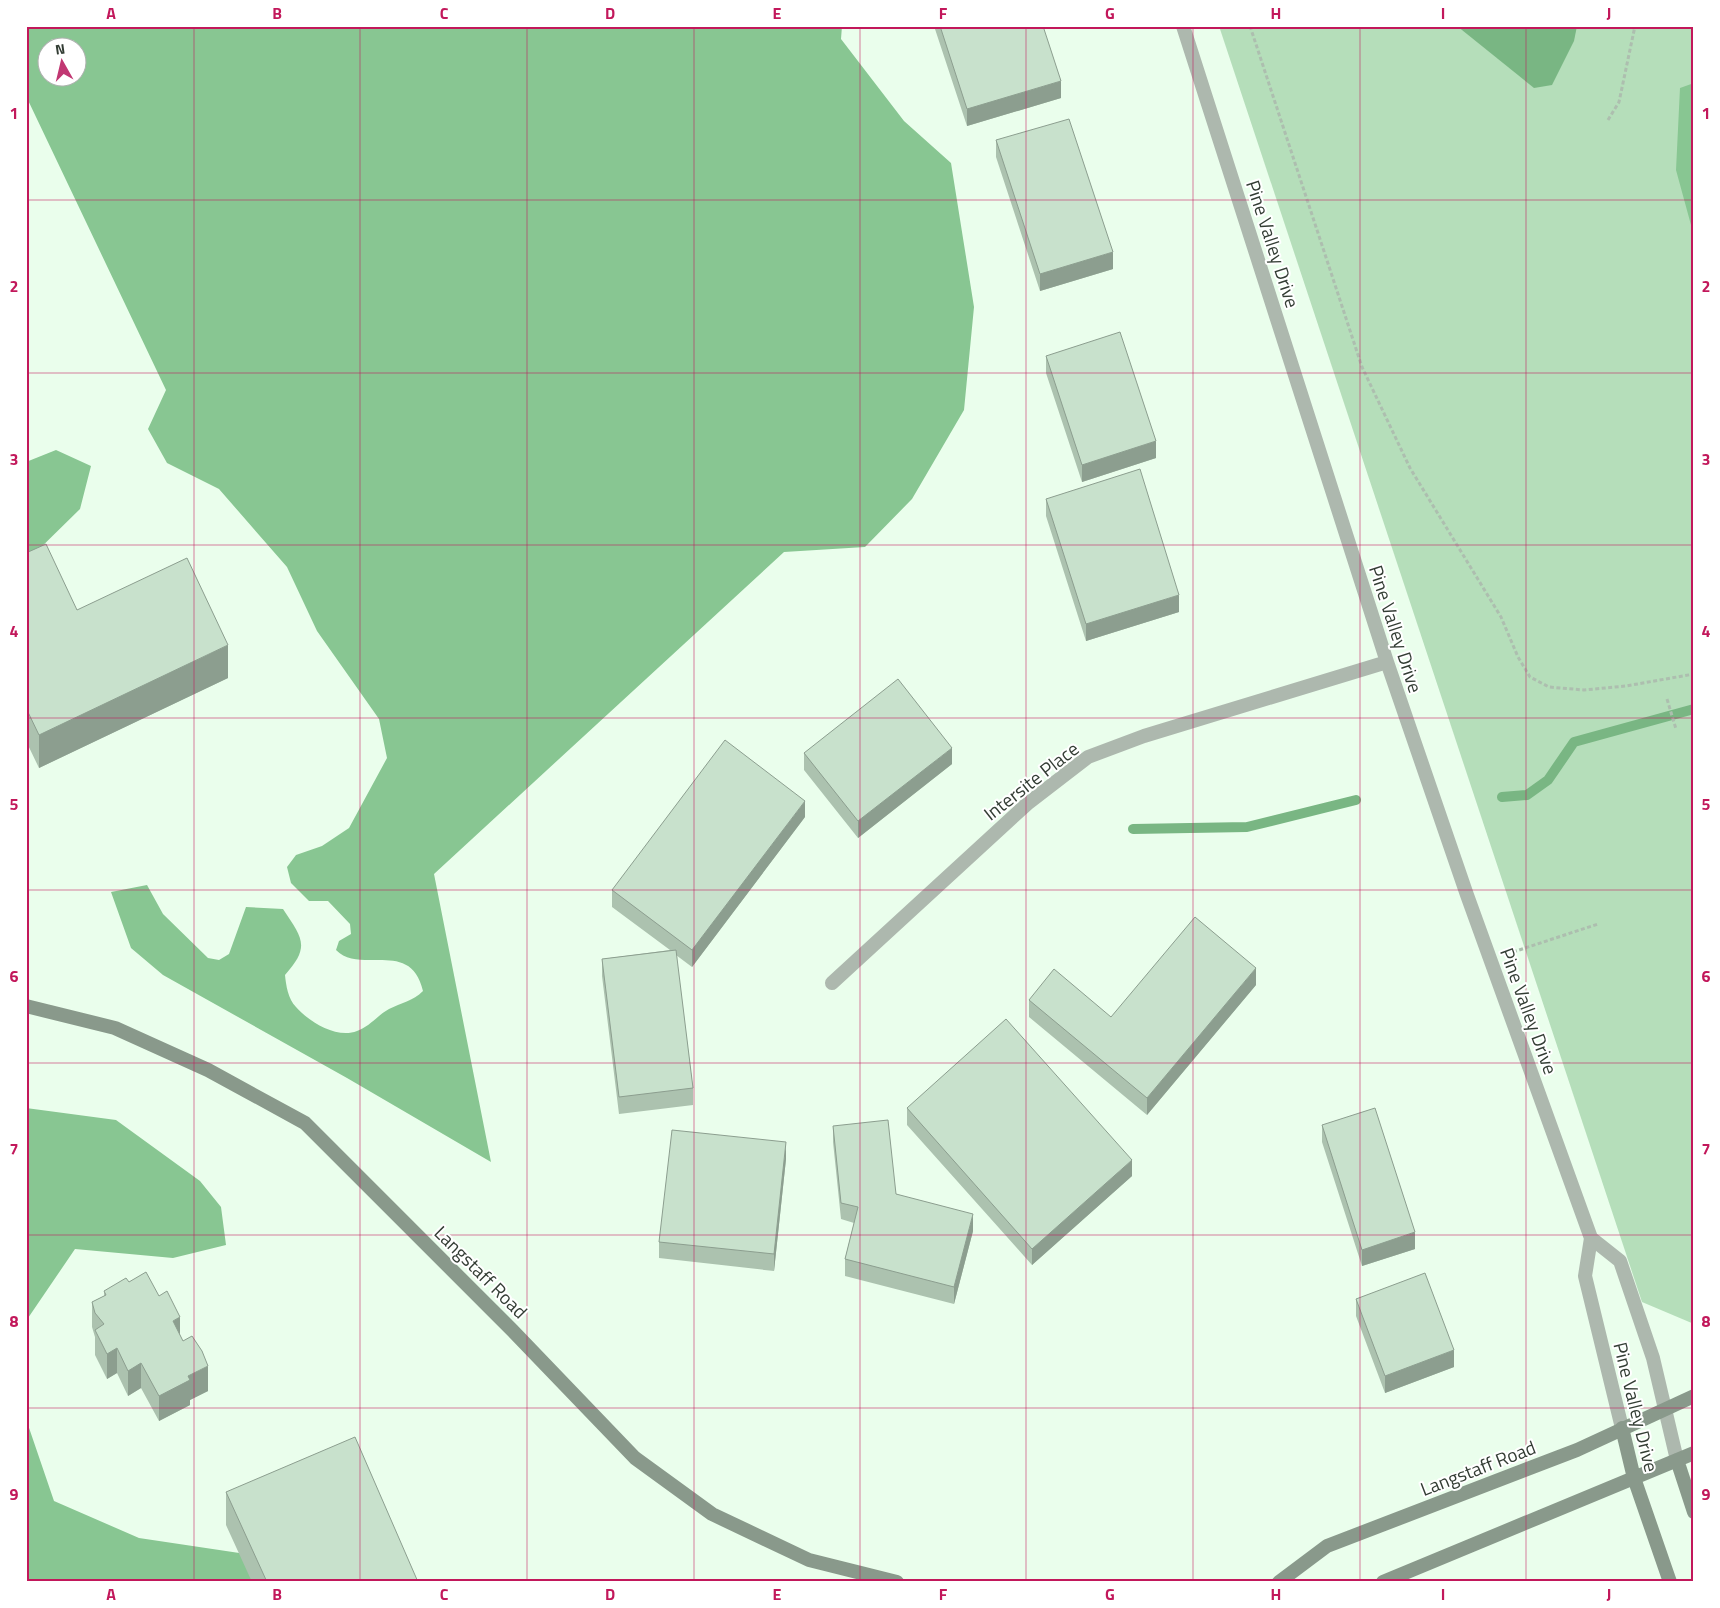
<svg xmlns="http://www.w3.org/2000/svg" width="1720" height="1608" viewBox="0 0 1720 1608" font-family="'Titillium Web',sans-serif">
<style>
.green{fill:#b5deba}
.forest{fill:#88c692;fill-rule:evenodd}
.water{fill:#79b683}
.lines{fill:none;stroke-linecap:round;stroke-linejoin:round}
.stream{stroke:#79b683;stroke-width:10}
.path{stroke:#adbeaf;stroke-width:3;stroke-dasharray:4 2.5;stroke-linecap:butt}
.minor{stroke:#adb8ae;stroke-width:14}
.secondary{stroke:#89998b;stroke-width:14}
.wall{fill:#acc2af}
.shaded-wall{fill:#8c9e8f}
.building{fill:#c8e1cc;stroke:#8c9e8f}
.grid{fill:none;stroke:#c2185b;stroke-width:1;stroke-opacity:0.55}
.labels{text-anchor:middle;stroke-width:4;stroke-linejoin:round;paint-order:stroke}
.street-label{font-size:19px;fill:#333d34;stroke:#fff}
.neatline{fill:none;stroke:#c2185b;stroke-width:2}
.grid-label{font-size:16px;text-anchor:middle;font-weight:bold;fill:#c2185b}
</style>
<rect width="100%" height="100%" fill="#eafeec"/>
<!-- green -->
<path class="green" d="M 1219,26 L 1694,26 L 1694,1324 L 1642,1302 Z"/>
<!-- forest -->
<path class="forest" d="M 26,26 L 842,26 L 841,39 L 904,121 L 951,163 L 974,307 L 964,410 L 912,499 L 865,547 L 784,552 L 434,874 L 491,1162 L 347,1078 L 163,975 L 131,948 L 111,892 L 147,885 L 163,914 L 208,958 L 219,960 L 229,954 L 246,907 L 283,909 C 302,938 311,946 285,975 C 286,985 288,999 296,1007 C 309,1022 337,1039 357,1031 C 369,1027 378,1015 389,1009 C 401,1003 413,1001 423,991 C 411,938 360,975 336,950 L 339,941 L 351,934 L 350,924 L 328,901 L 309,901 L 291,883 L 287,867 L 296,855 L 322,846 L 349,828 L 387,758 L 379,719 L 317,631 L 287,567 L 219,489 L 167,463 L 148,429 L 166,390 L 26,96 ZM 48,48 L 78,48 L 78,78 L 48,78 Z
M 1694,83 L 1694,236 L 1676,170 L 1680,88 Z
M 56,450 L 91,466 L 80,509 L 26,562 L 26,462 Z
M 26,1108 L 116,1120 L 200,1181 L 221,1207 L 226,1245 L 173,1258 L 75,1249 L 26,1321 Z
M 26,1419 L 54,1501 L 139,1538 L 260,1556 L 280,1582 L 26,1582 Z"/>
<!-- water -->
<path class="water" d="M 1457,26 L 1577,26 L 1574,41 L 1552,85 L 1534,88 Z"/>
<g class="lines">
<!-- stream -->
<path class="stream" d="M 1502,797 L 1527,795 L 1548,780 L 1574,742 L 1694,709
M 1133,829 L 1247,827 L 1356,800"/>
<!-- path -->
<path class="path" d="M 1250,26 L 1362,367 L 1410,468 L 1501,617 L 1518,657 L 1530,677 L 1549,687 L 1584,690 L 1626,686 L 1694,674
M 1608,120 L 1619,102 L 1635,26
M 1667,699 L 1676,729
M 1513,952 L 1598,924"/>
<!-- minor -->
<path class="minor" d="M 1183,26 L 1387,662 L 1467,895 L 1591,1238 L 1585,1276 L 1622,1428
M 832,983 L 1027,804 L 1088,757 L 1144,736 L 1387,662
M 1591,1238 L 1620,1261 L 1653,1358 L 1677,1460"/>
<!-- secondary -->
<path class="secondary" d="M 26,1006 L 115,1028 L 208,1070 L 305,1123 L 512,1330 L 635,1458 L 712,1514 L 809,1560 L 897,1582
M 1622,1428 L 1634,1478 L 1670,1582
M 1677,1460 L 1694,1512
M 1279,1582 L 1327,1546 L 1577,1450 L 1694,1396
M 1383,1582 L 1694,1453"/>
</g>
<!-- wall -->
<path class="wall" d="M 934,26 L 1043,26 L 1061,98 L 967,126 Z
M 996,140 L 1113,269 L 1040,291 L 996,157 Z
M 1046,356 L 1156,458 L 1082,482 L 1046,373 Z
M 1046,499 L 1179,612 L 1086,641 L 1046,516 Z
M 26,553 L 77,610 L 228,678 L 39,768 L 26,741 Z
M 804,753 L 952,764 L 858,838 L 804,770 Z
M 805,817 L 692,967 L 676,955 L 693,1088 L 693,1105 L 619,1114 L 602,976 L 602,959 L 670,950 L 612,907 L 612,890 Z
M 1256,985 L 1147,1115 L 1029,1017 L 1029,1000 L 1111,1017 Z
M 907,1108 L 1132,1176 L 1032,1265 L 907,1125 Z
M 1322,1125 L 1415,1249 L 1362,1266 L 1322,1142 Z
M 833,1126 L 896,1194 L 973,1231 L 954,1304 L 845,1276 L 845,1259 L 854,1223 L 841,1219 L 833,1142 Z
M 786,1159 L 774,1271 L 659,1258 L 659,1242 Z
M 129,1282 L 180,1336 L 208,1391 L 190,1400 L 190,1405 L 159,1421 L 141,1388 L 128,1396 L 117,1373 L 107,1379 L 95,1355 L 95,1337 L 92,1327 L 92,1302 L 104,1296 L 104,1291 Z
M 1356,1299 L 1454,1367 L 1385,1393 L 1356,1316 Z
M 226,1492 L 418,1582 L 252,1582 L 226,1525 Z"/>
<!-- shaded-wall -->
<path class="shaded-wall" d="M 1061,81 L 1061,98 L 967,126 L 967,109 Z
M 1113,252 L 1113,269 L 1040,291 L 1040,274 Z
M 1156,441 L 1156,458 L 1082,482 L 1082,465 Z
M 1179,595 L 1179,612 L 1086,641 L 1086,624 Z
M 228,645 L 228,678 L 39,768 L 39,735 Z
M 952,748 L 952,764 L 858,838 L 858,821 Z
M 805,801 L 805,817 L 692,967 L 692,950 Z
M 1256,968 L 1256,985 L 1147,1115 L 1147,1098 Z
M 786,1142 L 786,1159 L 774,1271 L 774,1254 Z
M 1132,1160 L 1132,1176 L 1032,1265 L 1032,1249 Z
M 973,1214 L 973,1231 L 954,1304 L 954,1287 Z
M 1415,1232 L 1415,1249 L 1362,1266 L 1362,1250 Z
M 180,1317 L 180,1342 L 173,1321 Z
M 117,1348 L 117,1373 L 107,1379 L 107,1354 Z
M 1454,1350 L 1454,1367 L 1385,1393 L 1385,1376 Z
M 141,1363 L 141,1388 L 128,1396 L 128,1371 Z
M 208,1366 L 208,1391 L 190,1400 L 190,1405 L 159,1421 L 159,1396 L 188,1376 Z"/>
<!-- building -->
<path class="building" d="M 940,26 L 1043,26 L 1061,81 L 967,109 Z
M 1069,119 L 1113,252 L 1040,274 L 996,140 Z
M 1120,332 L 1156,441 L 1082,465 L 1046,356 Z
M 1140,469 L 1179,595 L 1086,624 L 1046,499 Z
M 46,544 L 77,610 L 187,558 L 228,645 L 39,735 L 26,708 L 26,553 Z
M 898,679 L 952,748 L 858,821 L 804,753 Z
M 725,740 L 805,801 L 692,950 L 612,890 Z
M 1195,917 L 1256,968 L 1147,1098 L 1029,1000 L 1054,969 L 1111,1017 Z
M 676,950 L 693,1088 L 619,1097 L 602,959 Z
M 1006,1019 L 1132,1160 L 1032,1249 L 907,1108 Z
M 1375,1108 L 1415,1232 L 1362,1250 L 1322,1125 Z
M 888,1120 L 896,1194 L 973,1214 L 954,1287 L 845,1259 L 858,1207 L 841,1203 L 833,1126 Z
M 672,1130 L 786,1142 L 774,1254 L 659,1242 Z
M 146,1272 L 159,1296 L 167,1291 L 180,1317 L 173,1321 L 183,1341 L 192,1336 L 202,1351 L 208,1366 L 188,1376 L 190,1380 L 159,1396 L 141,1363 L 128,1371 L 117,1348 L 107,1354 L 95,1330 L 104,1324 L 95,1313 L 92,1302 L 106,1295 L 104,1291 L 126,1278 L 129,1282 Z
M 1425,1273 L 1454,1350 L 1385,1376 L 1356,1299 Z
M 355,1437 L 418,1582 L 267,1582 L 226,1492 Z"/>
<!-- grid -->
<path class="grid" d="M 194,26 L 194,1582M 360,26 L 360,1582M 527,26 L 527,1582M 694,26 L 694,1582M 860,26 L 860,1582M 1026,26 L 1026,1582M 1193,26 L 1193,1582M 1360,26 L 1360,1582M 1526,26 L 1526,1582M 26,200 L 1694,200M 26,373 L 1694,373M 26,545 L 1694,545M 26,718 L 1694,718M 26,890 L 1694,890M 26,1063 L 1694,1063M 26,1235 L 1694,1235M 26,1408 L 1694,1408"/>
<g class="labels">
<!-- street labels -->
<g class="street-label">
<text transform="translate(1273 244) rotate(72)" y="7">Pine Valley Drive</text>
<text transform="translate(1396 629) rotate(72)" y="7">Pine Valley Drive</text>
<text transform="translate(1031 781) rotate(-38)" y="7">Intersite Place</text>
<text transform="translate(1529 1011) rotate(70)" y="7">Pine Valley Drive</text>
<text transform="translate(481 1272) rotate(45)" y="7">Langstaff Road</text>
<text transform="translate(1636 1407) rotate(76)" y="7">Pine Valley Drive</text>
<text transform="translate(1478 1468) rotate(-21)" y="7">Langstaff Road</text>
</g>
</g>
<!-- border -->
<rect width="1720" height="1608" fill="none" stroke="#ffffff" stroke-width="55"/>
<!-- north arrow -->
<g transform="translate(62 62) rotate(352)"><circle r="24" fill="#ffffff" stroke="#adb1ae"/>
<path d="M0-4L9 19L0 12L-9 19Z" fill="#c13772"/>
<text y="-8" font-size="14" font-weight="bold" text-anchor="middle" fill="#333d34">N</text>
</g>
<rect x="28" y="28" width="1664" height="1552" class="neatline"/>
<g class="grid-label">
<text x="111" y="19">A</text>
<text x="277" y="19">B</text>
<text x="444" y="19">C</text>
<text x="610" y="19">D</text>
<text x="777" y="19">E</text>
<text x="943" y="19">F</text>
<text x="1110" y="19">G</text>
<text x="1276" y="19">H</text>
<text x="1443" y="19">I</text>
<text x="1609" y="19">J</text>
<text x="14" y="119">1</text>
<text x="1706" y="119">1</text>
<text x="14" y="292">2</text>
<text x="1706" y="292">2</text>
<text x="14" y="465">3</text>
<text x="1706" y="465">3</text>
<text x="14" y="637">4</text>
<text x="1706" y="637">4</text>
<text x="14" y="810">5</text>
<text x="1706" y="810">5</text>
<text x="14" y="982">6</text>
<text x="1706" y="982">6</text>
<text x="14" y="1155">7</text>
<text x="1706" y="1155">7</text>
<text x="14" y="1327">8</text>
<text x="1706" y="1327">8</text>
<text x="14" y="1500">9</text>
<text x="1706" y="1500">9</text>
<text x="111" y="1600">A</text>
<text x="277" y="1600">B</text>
<text x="444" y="1600">C</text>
<text x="610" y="1600">D</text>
<text x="777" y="1600">E</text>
<text x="943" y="1600">F</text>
<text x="1110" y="1600">G</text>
<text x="1276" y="1600">H</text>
<text x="1443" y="1600">I</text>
<text x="1609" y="1600">J</text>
</g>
</svg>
